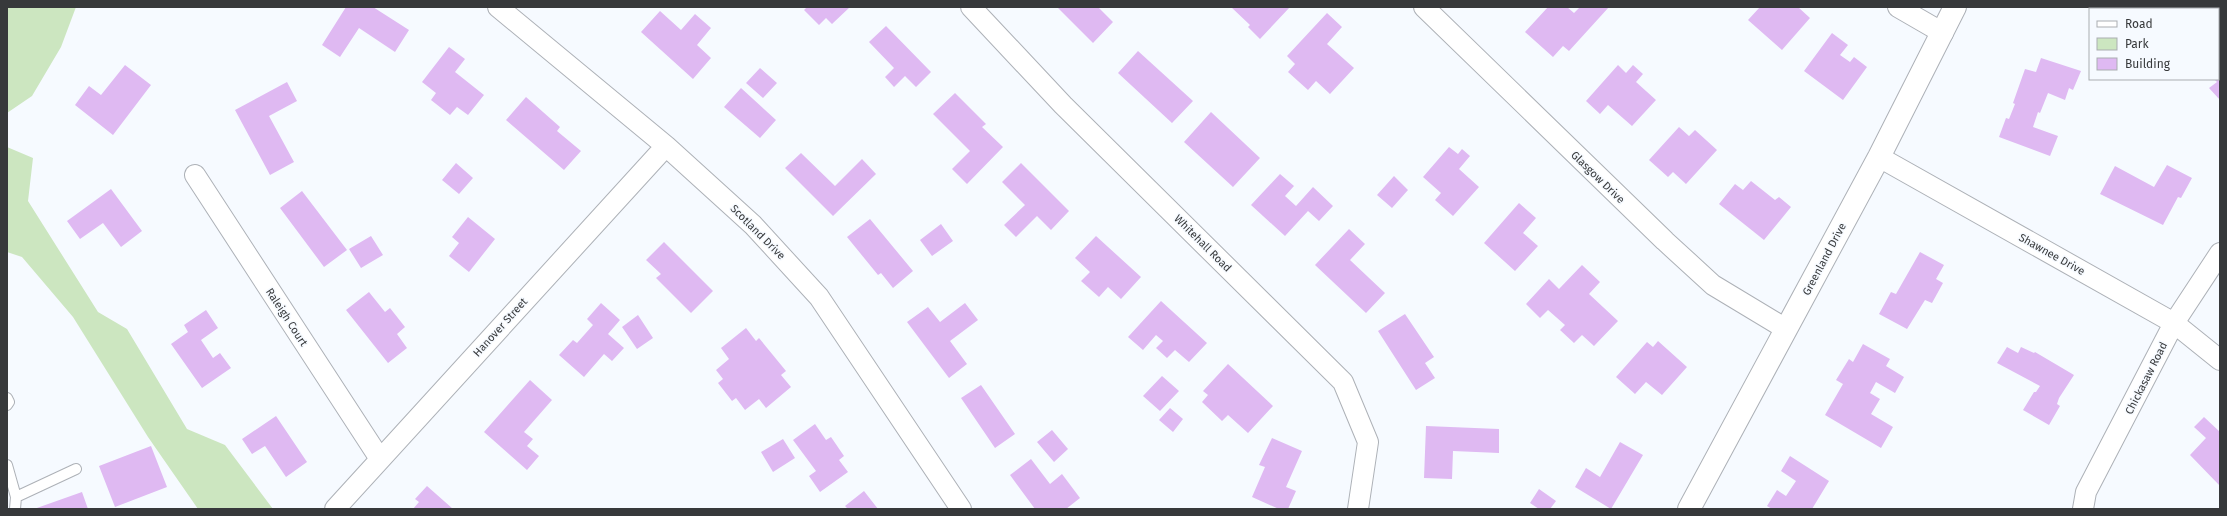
<svg xmlns="http://www.w3.org/2000/svg" width="2227" height="516" viewBox="0 0 2227 516" font-family="'Fira Sans',sans-serif">
<style>
.green{fill:#cce6c0}
.building{fill:#dfb9f2}
.lines{fill:none;stroke-linecap:round;stroke-linejoin:round}
.service-casing{stroke:#adb1b7;stroke-width:12}
.minor-casing{stroke:#adb1b7;stroke-width:22}
.tertiary-casing{stroke:#adb1b7;stroke-width:24}
.service{stroke:#fff;stroke-width:10}
.minor{stroke:#fff;stroke-width:20}
.tertiary{stroke:#fff;stroke-width:22}
.labels{text-anchor:middle;stroke-width:3;stroke-linejoin:round;paint-order:stroke}
.street-label{font-size:11px;fill:#37393b;stroke:#f6faff}
</style>
<rect width="100%" height="100%" fill="#f6faff"/>
<!-- green -->
<path class="green" d="M 7,7 L 76,7 L 61,47 L 32,96 L 7,113 Z
M 7,147 L 33,158 L 28,201 L 98,312 L 127,329 L 187,429 L 225,445 L 273,509 L 198,509 L 148,437 L 73,317 L 22,257 L 7,252 Z"/>
<!-- building -->
<path class="building" d="M 346,7 L 373,7 L 409,30 L 395,52 L 359,28 L 340,57 L 322,45 Z
M 807,7 L 850,7 L 832,24 L 826,18 L 819,25 L 804,10 Z
M 1057,7 L 1100,7 L 1099,8 L 1113,22 L 1093,43 Z
M 1231,7 L 1290,7 L 1260,39 L 1248,27 L 1250,25 Z
M 1548,7 L 1567,7 L 1574,13 L 1580,7 L 1609,7 L 1569,51 L 1563,46 L 1553,57 L 1525,32 Z
M 1760,7 L 1798,7 L 1810,18 L 1782,50 L 1748,20 Z
M 2147,7 L 2195,7 L 2197,9 L 2149,9 Z
M 660,11 L 681,30 L 695,14 L 711,28 L 697,45 L 711,58 L 693,79 L 641,32 Z
M 1327,13 L 1342,27 L 1327,44 L 1354,68 L 1330,94 L 1316,81 L 1308,90 L 1288,72 L 1295,64 L 1287,56 Z
M 886,26 L 931,72 L 916,87 L 905,76 L 894,87 L 885,77 L 894,68 L 869,42 Z
M 1832,33 L 1848,45 L 1840,55 L 1850,62 L 1854,57 L 1867,67 L 1843,100 L 1804,71 Z
M 2220,34 L 2220,100 L 2209,88 L 2217,82 L 2214,79 L 2218,79 L 2218,36 Z
M 449,47 L 465,59 L 455,72 L 484,95 L 468,115 L 457,107 L 450,115 L 431,100 L 436,93 L 422,82 Z
M 1138,51 L 1193,101 L 1172,123 L 1118,73 Z
M 2041,58 L 2081,71 L 2073,90 L 2069,88 L 2065,100 L 2048,93 L 2040,113 L 2038,112 L 2033,127 L 2058,136 L 2050,156 L 1999,137 L 2006,118 L 2009,119 L 2015,104 L 2013,103 L 2025,69 L 2036,72 Z
M 125,65 L 151,85 L 113,135 L 75,105 L 89,86 L 101,95 Z
M 1618,65 L 1626,73 L 1633,65 L 1643,74 L 1636,82 L 1656,100 L 1632,126 L 1608,105 L 1600,114 L 1586,101 Z
M 760,68 L 777,83 L 763,98 L 746,83 Z
M 287,82 L 297,101 L 269,116 L 294,162 L 270,175 L 235,110 Z
M 741,88 L 776,120 L 760,138 L 724,107 Z
M 955,93 L 986,124 L 982,127 L 1003,147 L 967,184 L 952,169 L 970,151 L 933,114 Z
M 526,97 L 560,127 L 557,131 L 581,151 L 564,170 L 506,120 Z
M 1211,112 L 1260,158 L 1233,187 L 1184,142 Z
M 1679,127 L 1689,136 L 1695,130 L 1717,150 L 1686,184 L 1673,172 L 1668,177 L 1649,160 Z
M 1449,147 L 1458,154 L 1462,149 L 1470,156 L 1459,169 L 1479,187 L 1453,216 L 1435,200 L 1441,193 L 1423,177 Z
M 801,153 L 835,186 L 862,159 L 876,174 L 833,216 L 785,168 Z
M 456,163 L 473,178 L 459,194 L 442,180 Z
M 1021,163 L 1069,211 L 1051,230 L 1037,216 L 1016,237 L 1004,225 L 1025,205 L 1002,182 Z
M 2167,165 L 2192,178 L 2181,198 L 2178,197 L 2163,225 L 2100,194 L 2115,166 L 2154,187 Z
M 1280,174 L 1294,186 L 1285,196 L 1296,206 L 1313,187 L 1333,206 L 1319,221 L 1308,211 L 1285,236 L 1251,205 Z
M 1394,176 L 1408,190 L 1392,208 L 1377,195 Z
M 1751,181 L 1775,200 L 1779,197 L 1791,207 L 1764,240 L 1719,204 L 1735,184 L 1743,190 Z
M 111,189 L 142,231 L 121,247 L 103,223 L 80,239 L 67,221 Z
M 302,191 L 347,250 L 324,267 L 280,208 Z
M 1519,203 L 1536,218 L 1523,233 L 1538,246 L 1515,271 L 1484,243 Z
M 468,217 L 495,239 L 469,272 L 449,256 L 459,243 L 452,237 Z
M 870,219 L 913,271 L 893,288 L 881,273 L 878,275 L 847,237 Z
M 941,224 L 953,241 L 932,256 L 920,240 Z
M 1349,229 L 1365,244 L 1350,260 L 1385,293 L 1366,313 L 1315,265 Z
M 371,236 L 383,255 L 361,268 L 349,249 Z
M 1096,236 L 1141,277 L 1121,299 L 1108,287 L 1099,297 L 1081,281 L 1090,272 L 1075,258 Z
M 664,242 L 713,291 L 691,313 L 656,278 L 661,274 L 646,260 Z
M 1920,252 L 1944,265 L 1936,279 L 1943,283 L 1932,303 L 1925,300 L 1907,329 L 1879,314 L 1891,292 L 1896,294 Z
M 1582,265 L 1600,282 L 1589,294 L 1618,321 L 1594,346 L 1582,335 L 1574,343 L 1560,330 L 1565,325 L 1548,310 L 1540,318 L 1526,304 L 1549,279 L 1559,289 Z
M 369,292 L 385,312 L 390,308 L 405,327 L 397,334 L 407,348 L 388,363 L 346,310 Z
M 1161,301 L 1207,343 L 1189,362 L 1175,350 L 1167,358 L 1156,348 L 1163,341 L 1156,335 L 1143,350 L 1128,337 Z
M 601,303 L 620,320 L 608,334 L 624,348 L 612,361 L 604,354 L 584,377 L 559,355 L 573,340 L 577,343 L 593,325 L 587,319 Z
M 965,303 L 978,320 L 950,341 L 967,364 L 949,378 L 907,322 L 928,307 L 940,322 Z
M 206,310 L 218,328 L 201,340 L 213,358 L 220,353 L 231,368 L 202,388 L 171,344 L 188,332 L 184,325 Z
M 1405,314 L 1434,357 L 1425,363 L 1435,378 L 1416,390 L 1378,331 Z
M 638,315 L 653,338 L 637,349 L 622,327 Z
M 746,328 L 756,341 L 759,338 L 786,371 L 781,375 L 791,387 L 766,408 L 759,399 L 745,410 L 736,398 L 732,401 L 718,383 L 723,379 L 716,370 L 729,359 L 721,348 Z
M 1658,341 L 1687,367 L 1662,395 L 1646,382 L 1635,394 L 1616,377 L 1647,342 L 1653,347 Z
M 1863,344 L 1890,359 L 1886,366 L 1904,377 L 1895,393 L 1876,382 L 1870,393 L 1880,399 L 1871,414 L 1893,427 L 1881,448 L 1825,415 L 1843,384 L 1836,380 L 1849,359 L 1853,362 Z
M 2007,347 L 2018,353 L 2021,347 L 2034,353 L 2035,352 L 2074,375 L 2059,398 L 2057,404 L 2060,406 L 2049,425 L 2023,410 L 2034,392 L 2036,392 L 2040,386 L 1997,363 Z
M 1228,364 L 1273,406 L 1248,433 L 1228,415 L 1222,421 L 1202,402 L 1208,395 L 1203,391 Z
M 1162,376 L 1179,391 L 1160,411 L 1143,396 Z
M 530,380 L 552,400 L 524,432 L 533,439 L 527,446 L 539,456 L 527,470 L 484,432 Z
M 981,385 L 1015,434 L 995,448 L 961,398 Z
M 1170,408 L 1183,419 L 1173,432 L 1159,420 Z
M 276,416 L 307,462 L 286,477 L 265,446 L 252,454 L 242,439 Z
M 2204,417 L 2220,432 L 2220,486 L 2190,455 L 2206,438 L 2194,427 Z
M 815,424 L 826,440 L 831,437 L 844,456 L 839,460 L 848,472 L 820,492 L 809,476 L 816,471 L 793,440 Z
M 1426,426 L 1499,429 L 1499,453 L 1453,451 L 1452,479 L 1424,478 Z
M 1052,430 L 1068,449 L 1054,462 L 1037,442 Z
M 1272,438 L 1302,451 L 1286,487 L 1296,491 L 1288,509 L 1279,509 L 1252,497 L 1265,467 L 1259,465 Z
M 783,439 L 795,458 L 773,472 L 761,452 Z
M 1620,442 L 1643,455 L 1611,509 L 1575,487 L 1586,468 L 1600,477 Z
M 151,446 L 167,487 L 115,507 L 99,466 Z
M 1790,456 L 1829,481 L 1812,509 L 1772,509 L 1767,506 L 1777,490 L 1786,496 L 1796,481 L 1781,471 Z
M 1031,459 L 1050,484 L 1062,474 L 1080,498 L 1066,509 L 1035,509 L 1010,475 Z
M 427,486 L 453,509 L 413,509 L 419,502 L 415,499 Z
M 1539,489 L 1556,501 L 1550,509 L 1539,509 L 1530,503 Z
M 864,491 L 878,509 L 848,509 L 845,506 Z
M 82,492 L 88,509 L 34,509 Z"/>
<g class="lines">
<!-- service casing -->
<g class="service-casing">
<path id="service" d="M 7,398 L 9,402 L 7,405
M 7,465 L 16,497 L 15,509
M 16,497 L 76,469"/>
</g>
<!-- minor casing -->
<g class="minor-casing">
<path id="minor" d="M 498,7 L 666,146 L 753,225 L 819,297 L 961,509
M 971,7 L 1063,105 L 1343,382 L 1368,442 L 1358,509
M 1424,7 L 1665,241 L 1713,285 L 1786,329
M 1898,7 L 1943,33
M 1879,157 L 2174,323 L 2220,360
M 195,175 L 380,459
M 335,509 L 666,146
M 2083,509 L 2086,492 L 2174,323 L 2220,253"/>
</g>
<!-- tertiary casing -->
<g class="tertiary-casing">
<path id="tertiary" d="M 1689,509 L 1879,157 L 1955,7"/>
</g>
<!-- service -->
<use href="#service" class="service"/>
<!-- minor -->
<use href="#minor" class="minor"/>
<!-- tertiary -->
<use href="#tertiary" class="tertiary"/>
</g>
<g class="labels">
<!-- street labels -->
<g class="street-label">
<text transform="translate(1598 177) rotate(44)" y="4">Glasgow Drive</text>
<text transform="translate(758 232) rotate(45)" y="4">Scotland Drive</text>
<text transform="translate(1203 243) rotate(45)" y="4">Whitehall Road</text>
<text transform="translate(2052 254) rotate(29)" y="4">Shawnee Drive</text>
<text transform="translate(1824 259) rotate(-62)" y="4">Greenland Drive</text>
<text transform="translate(287 317) rotate(57)" y="4">Raleigh Court</text>
<text transform="translate(500 327) rotate(-48)" y="4">Hanover Street</text>
<text transform="translate(2146 378) rotate(-63)" y="4">Chickasaw Road</text>
</g>
</g>
<!-- border -->
<rect width="2227" height="516" fill="none" stroke="#37393b" stroke-width="16"/>
<!-- legend -->
<rect x="2089" y="8" width="130" height="72" fill="#f6faff" stroke="#aaadb1"/>
<rect x="2097" y="21" width="20" height="6" fill="#ffffff" stroke="#aaadb1"/>
<text x="2125" y="28" font-size="12" fill="#37393b">Road</text>
<rect x="2097" y="38" width="20" height="12" fill="#cce6c0" stroke="#aaadb1"/>
<text x="2125" y="48" font-size="12" fill="#37393b">Park</text>
<rect x="2097" y="58" width="20" height="12" fill="#dfb9f2" stroke="#aaadb1"/>
<text x="2125" y="68" font-size="12" fill="#37393b">Building</text>
</svg>
